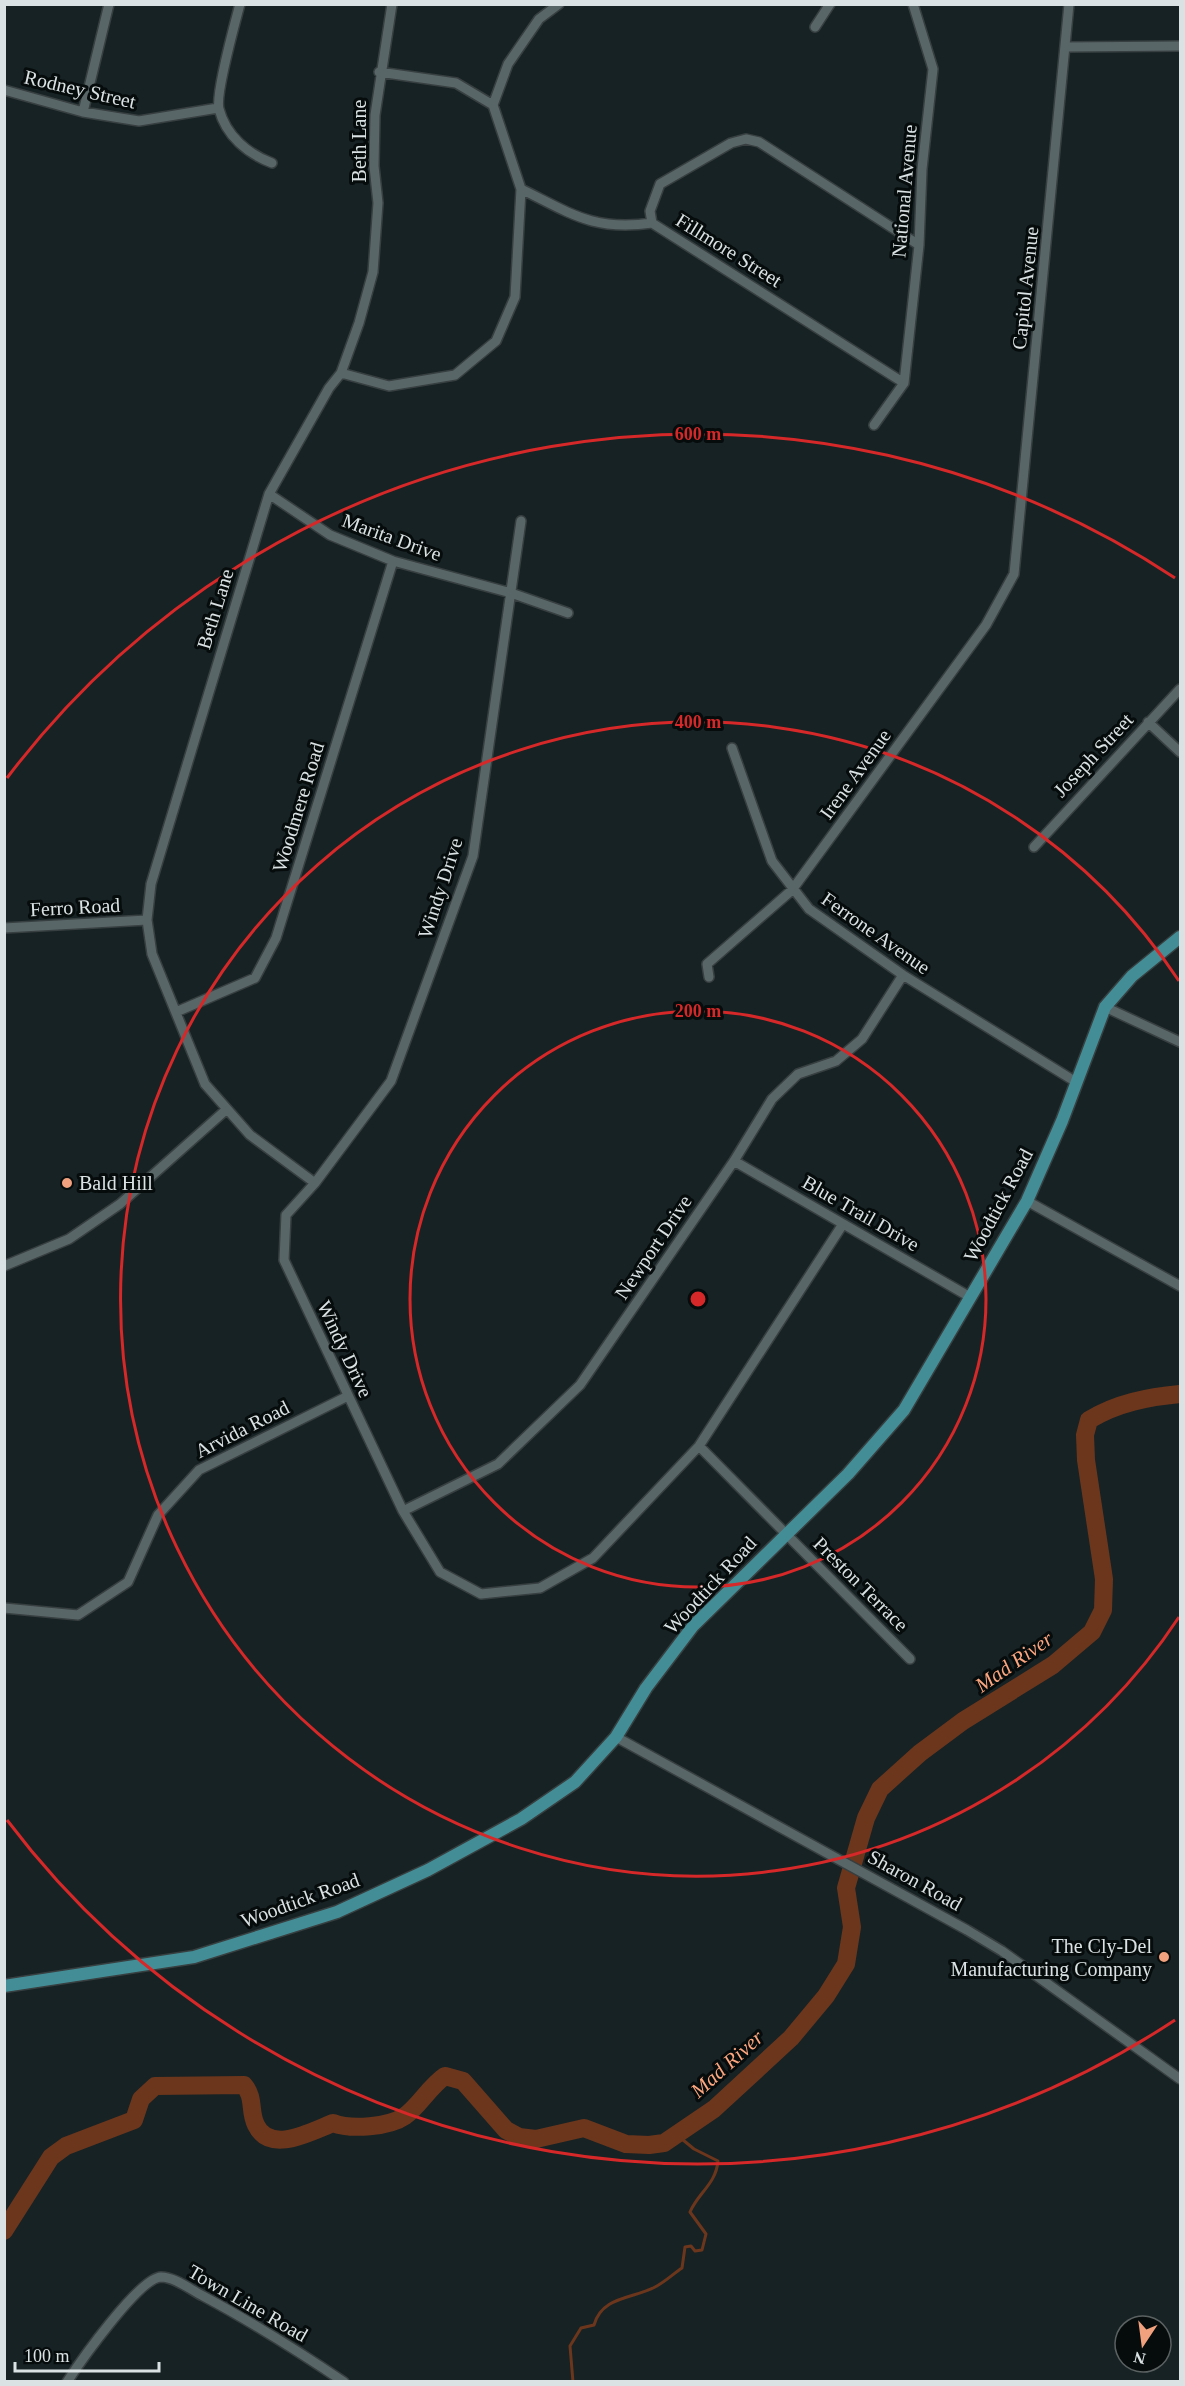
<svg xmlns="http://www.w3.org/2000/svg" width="1185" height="2386" viewBox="0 0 1185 2386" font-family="Georgia,serif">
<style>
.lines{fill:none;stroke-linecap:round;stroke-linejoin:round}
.stream{stroke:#6c361c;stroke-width:3}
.river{stroke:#6c361c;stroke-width:18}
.minor-casing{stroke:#373f40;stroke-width:12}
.major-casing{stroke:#373f40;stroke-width:15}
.minor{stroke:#596668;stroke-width:9}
.major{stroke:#438e96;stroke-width:12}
.ring{fill:none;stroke:#d62828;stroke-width:3}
.poi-dot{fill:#f1a17d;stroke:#060b0b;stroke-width:2}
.labels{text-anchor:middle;stroke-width:6;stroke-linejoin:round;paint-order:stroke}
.street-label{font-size:20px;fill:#dbe2e3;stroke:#060b0b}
.poi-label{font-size:20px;fill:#dbe2e3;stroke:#060b0b;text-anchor:start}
.water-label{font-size:21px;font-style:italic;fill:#fca67f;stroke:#060b0b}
.centre{fill:#d62828;stroke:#060b0b;stroke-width:3}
.ring-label{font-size:18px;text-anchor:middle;font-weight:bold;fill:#d62828;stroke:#060b0b;stroke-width:6;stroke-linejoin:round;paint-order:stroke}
</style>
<rect width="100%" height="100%" fill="#172224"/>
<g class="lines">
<!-- stream -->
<path class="stream" d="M 573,2382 L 570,2346 L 581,2328 L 594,2325 C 602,2296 633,2299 655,2287 C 665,2282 673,2274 682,2268 L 685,2247 L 691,2246 L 695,2251 L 702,2250 L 706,2234 L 690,2212 C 698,2193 716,2184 718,2161 L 694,2149 L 677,2135"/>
<!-- river -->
<path class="river" d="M 4,2231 L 51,2157 L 66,2146 L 134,2120 L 141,2099 L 155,2086 L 244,2085 C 255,2098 249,2111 256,2125 C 270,2155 312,2131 333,2123 C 351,2130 389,2127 405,2116 C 420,2105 429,2087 445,2076 L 463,2081 L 506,2130 L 519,2137 L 536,2139 L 584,2128 L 626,2144 L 649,2145 L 664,2143 L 714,2109 L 791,2038 L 826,1996 L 846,1964 L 852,1927 L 846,1888 L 866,1818 L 880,1789 L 920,1753 L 963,1721 L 1053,1665 L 1092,1632 L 1103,1610 L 1104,1579 L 1086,1460 L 1085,1435 L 1089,1420 C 1117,1403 1148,1397 1180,1394"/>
<!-- minor casing -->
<g class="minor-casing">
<path id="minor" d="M 240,4 C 235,23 215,94 219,109 C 226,136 248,154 272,163
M 815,27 L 830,4
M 1067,47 L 1180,46
M 379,72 L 456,83 L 493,105
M 4,90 L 83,112 L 139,121 L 218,108
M 83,112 L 109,4
M 521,189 C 572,214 593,231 652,223 L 904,383
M 652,223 L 650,211 L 660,184 L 731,143 L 746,139 L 759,142 L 919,245
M 341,373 L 389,386 L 455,375 L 496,341 L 515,297 L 521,189 L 493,105 L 508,64 L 539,19 L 559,4
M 874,425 L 904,383 L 919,245 L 922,169 L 933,69 L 913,4
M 269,494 L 330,535 L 393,561 L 511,593 L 568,613
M 521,521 L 473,856 L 391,1081 L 315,1183 L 286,1215 L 284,1260 L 403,1511 L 440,1572 L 481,1594 L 540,1588 L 593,1558 L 699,1446 L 843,1224
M 1148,722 L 1180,752
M 732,748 L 772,861 L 809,909 L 903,975 L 1076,1082
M 1034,847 L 1180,689
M 4,928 L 147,920
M 709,977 L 707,964 L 792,890 L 986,625 L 1014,574 L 1069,4
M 1105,1007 L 1180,1042
M 176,1012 L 255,978 L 276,938 L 393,561
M 734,1161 L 970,1297
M 315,1183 L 250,1135 L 205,1084 L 152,954 L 147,920 L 151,884 L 269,494 L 329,388 L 341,373 L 359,323 L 373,272 L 378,203 L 374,166 L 375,115 L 392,4
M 1027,1201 L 1180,1286
M 4,1266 L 69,1239 L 120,1204 L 227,1109
M 699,1446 L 910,1659
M 403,1511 L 498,1464 L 580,1385 L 734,1161 L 772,1099 L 798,1074 L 836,1061 L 862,1039 L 903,975
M 4,1608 L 78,1615 L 128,1582 L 158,1515 L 199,1470 L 348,1396
M 616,1737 L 967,1930 L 1002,1951 L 1180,2079
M 67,2382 C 80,2362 139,2278 161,2277 C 175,2277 191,2290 203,2296 C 252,2322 298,2351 344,2382"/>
</g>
<!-- major casing -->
<g class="major-casing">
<path id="major" d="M 4,1986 L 194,1957 L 337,1912 L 428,1870 L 521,1819 L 575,1782 L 616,1737 L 646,1688 L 693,1626 L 848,1474 L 904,1410 L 1027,1201 L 1062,1121 L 1105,1007 L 1132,976 L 1180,937"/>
</g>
<!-- minor -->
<use href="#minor" class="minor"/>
<!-- major -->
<use href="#major" class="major"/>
</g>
<!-- distance rings -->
<g class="ring">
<circle cx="698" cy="1299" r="288"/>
<path d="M1179 1617A577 577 0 1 1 1179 981"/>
<path d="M1175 2020A865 865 0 0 1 7 1820M7 778A865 865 0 0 1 1175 578"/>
</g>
<!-- markers -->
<g class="poi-dot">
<circle cx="67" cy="1183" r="6"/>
<circle cx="1164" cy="1957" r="6"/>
</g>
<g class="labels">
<!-- street labels -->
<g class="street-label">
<text transform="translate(80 89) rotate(13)" y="7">Rodney Street</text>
<text transform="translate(359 141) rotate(-90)" y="7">Beth Lane</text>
<text transform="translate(904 191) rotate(-85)" y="7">National Avenue</text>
<text transform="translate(729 250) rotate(32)" y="7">Fillmore Street</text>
<text transform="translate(1025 288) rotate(-84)" y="7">Capitol Avenue</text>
<text transform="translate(392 537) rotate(20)" y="7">Marita Drive</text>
<text transform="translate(215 609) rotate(-73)" y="7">Beth Lane</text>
<text transform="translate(1093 755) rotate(-47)" y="7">Joseph Street</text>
<text transform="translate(855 774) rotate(-54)" y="7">Irene Avenue</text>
<text transform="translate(298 807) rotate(-73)" y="7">Woodmere Road</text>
<text transform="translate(440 888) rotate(-72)" y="7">Windy Drive</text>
<text transform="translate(75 907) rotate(-3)" y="7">Ferro Road</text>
<text transform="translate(876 933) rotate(35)" y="7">Ferrone Avenue</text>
<text transform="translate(998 1205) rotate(-62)" y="7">Woodtick Road</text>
<text transform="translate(861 1213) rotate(30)" y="7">Blue Trail Drive</text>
<text transform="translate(653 1247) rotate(-56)" y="7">Newport Drive</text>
<text transform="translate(345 1349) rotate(65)" y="7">Windy Drive</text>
<text transform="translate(242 1429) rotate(-27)" y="7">Arvida Road</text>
<text transform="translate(861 1584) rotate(45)" y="7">Preston Terrace</text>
<text transform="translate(710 1585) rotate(-47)" y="7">Woodtick Road</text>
<text transform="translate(915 1880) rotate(29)" y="7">Sharon Road</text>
<text transform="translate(300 1900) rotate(-20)" y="7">Woodtick Road</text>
<text transform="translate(248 2303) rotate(30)" y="7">Town Line Road</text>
</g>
<!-- poi labels -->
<g class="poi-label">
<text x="79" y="1190">Bald Hill</text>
<text x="1152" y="1953" text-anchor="end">The Cly-Del<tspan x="1152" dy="23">Manufacturing Company</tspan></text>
</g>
<!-- water labels -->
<g class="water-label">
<text transform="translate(1014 1662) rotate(-35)" y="7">Mad River</text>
<text transform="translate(727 2064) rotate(-42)" y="7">Mad River</text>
</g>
</g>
<circle cx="698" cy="1299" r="9" class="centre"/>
<g class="ring-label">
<text x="698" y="440">600 m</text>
<text x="698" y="728">400 m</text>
<text x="698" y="1017">200 m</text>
</g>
<!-- border -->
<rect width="1185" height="2386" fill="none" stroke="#dbe2e3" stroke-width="12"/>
<!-- north arrow -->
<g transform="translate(1143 2344) rotate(193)"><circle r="28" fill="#060b0b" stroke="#5b6161" stroke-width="1.5"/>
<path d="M0-4.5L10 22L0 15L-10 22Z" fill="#f1a17d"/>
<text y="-9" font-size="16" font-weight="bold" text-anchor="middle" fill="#dbe2e3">N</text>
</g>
<!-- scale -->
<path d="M15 2362v9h144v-9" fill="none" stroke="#dbe2e3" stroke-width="3"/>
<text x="24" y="2362" font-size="18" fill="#dbe2e3" stroke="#060b0b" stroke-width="4.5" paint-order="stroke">100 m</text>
</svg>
